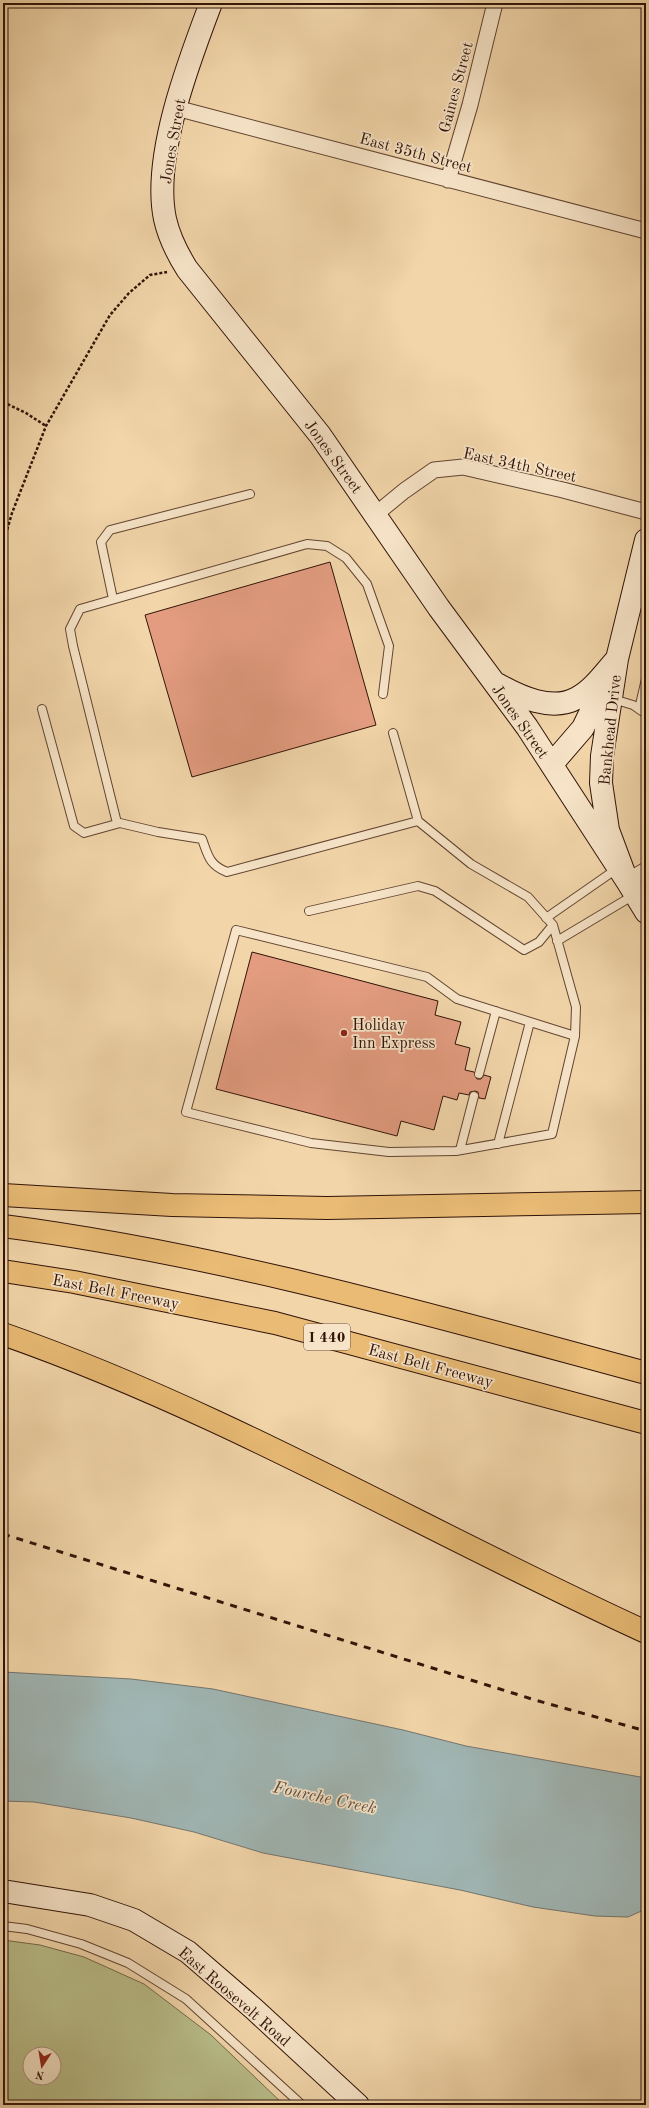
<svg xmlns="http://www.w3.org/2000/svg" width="649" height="2108" viewBox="0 0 649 2108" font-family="'Old Standard TT',serif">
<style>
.green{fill:#b9be8a;stroke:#756849;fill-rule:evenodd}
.water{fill:#a0b6b4;stroke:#74756f}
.building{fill:#e39c80;stroke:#311308}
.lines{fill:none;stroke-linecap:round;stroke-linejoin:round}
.lane-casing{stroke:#614430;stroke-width:10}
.street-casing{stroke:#614430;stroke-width:17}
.secondary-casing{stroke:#311308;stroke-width:24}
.highway-casing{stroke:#311308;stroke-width:24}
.path{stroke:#311308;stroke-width:2.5;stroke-dasharray:3 2;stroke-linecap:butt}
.lane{stroke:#f7e4c8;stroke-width:8}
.street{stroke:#f7e4c8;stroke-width:15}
.secondary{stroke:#f7e4c8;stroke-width:22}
.highway{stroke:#e9bb75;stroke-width:22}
.rail{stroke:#311308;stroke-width:3;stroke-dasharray:7 7;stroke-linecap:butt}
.poi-dot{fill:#8f2418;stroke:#f7e4c8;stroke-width:1.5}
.labels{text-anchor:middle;stroke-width:3.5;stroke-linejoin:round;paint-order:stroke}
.shield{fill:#f7e4c8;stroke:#6c5242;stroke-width:1}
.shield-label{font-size:15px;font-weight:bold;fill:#311308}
.street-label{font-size:16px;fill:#311308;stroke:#f7e4c8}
.poi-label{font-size:16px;fill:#311308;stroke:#f7e4c8;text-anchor:start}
.water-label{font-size:17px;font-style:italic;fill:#584c44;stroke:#f7e4c8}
</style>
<rect width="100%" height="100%" fill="#f2d6aa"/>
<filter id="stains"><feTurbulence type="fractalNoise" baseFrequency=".005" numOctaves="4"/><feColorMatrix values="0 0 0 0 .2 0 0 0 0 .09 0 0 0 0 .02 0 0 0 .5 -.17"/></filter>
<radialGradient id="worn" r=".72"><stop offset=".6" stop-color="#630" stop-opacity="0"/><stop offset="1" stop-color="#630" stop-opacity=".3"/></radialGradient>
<!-- green -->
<path class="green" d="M 3,1940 L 40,1945 L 84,1957 L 144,1984 L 211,2035 L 284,2105 L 3,2105 ZM 30,2054 L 54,2054 L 54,2078 L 30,2078 Z"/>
<!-- water -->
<path class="water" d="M 3,1672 L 131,1679 L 213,1689 L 403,1730 L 466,1746 L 646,1778 L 646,1909 L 628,1917 L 595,1916 L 533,1907 L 460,1890 L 263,1853 L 194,1832 L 131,1818 L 34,1802 L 3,1801 Z"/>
<!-- building -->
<path class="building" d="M 330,562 L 376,725 L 192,777 L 145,615 Z
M 252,952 L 438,1001 L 435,1015 L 461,1022 L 455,1044 L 470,1048 L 465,1070 L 474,1072 L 477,1079 L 481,1079 L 484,1075 L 491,1077 L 485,1099 L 479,1098 L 478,1092 L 475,1091 L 470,1092 L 469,1095 L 459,1093 L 457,1100 L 443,1096 L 434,1130 L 401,1121 L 397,1136 L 216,1089 Z"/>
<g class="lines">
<!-- lane casing -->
<g class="lane-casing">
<path id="lane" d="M 113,599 L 101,542 L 110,530 L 250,494
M 631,601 L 646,605
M 613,699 L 633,705 L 646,714
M 42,709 L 74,826 L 84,833 L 120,823 L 158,832 L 202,839 C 208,855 209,865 227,872 L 418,821 L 471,864 L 528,897 L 553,925 L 576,1007 L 575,1036 L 552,1134 L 456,1151 L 389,1152 L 311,1143 L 186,1112 L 236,930 L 427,977 L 457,999 L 575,1036
M 639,709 L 646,679
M 393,733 L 418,821
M 117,823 L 73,646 L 70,629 L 80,609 L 307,544 L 327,546 L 346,558 L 367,584 L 389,646 L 383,694
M 309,911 L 418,886 L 435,891 L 524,950 L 539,942 L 553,925
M 546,918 L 618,868
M 557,941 L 634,895
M 479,1074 L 496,1011
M 498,1144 L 530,1022
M 460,1150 L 474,1096
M 3,1926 L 27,1929 L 81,1944 L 128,1963 L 186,1999 L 302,2105"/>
</g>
<!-- street casing -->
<g class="street-casing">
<path id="street" d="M 176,108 L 646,231
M 448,180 L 470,105 L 495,3
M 376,514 L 404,491 L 434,470 L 463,467 L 563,490 L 646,512
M 627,881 L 646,870"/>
</g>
<!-- secondary casing -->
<g class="secondary-casing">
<path id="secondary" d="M 211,3 C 189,61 152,157 165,219 C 169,237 177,253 187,269 L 320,435 L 439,608 L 527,727 L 627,881
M 646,540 L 617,659 L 602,756 L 601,783 L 608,830 L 627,881 L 646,912
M 497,684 C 520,697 552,712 577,698 C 593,690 605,672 617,659
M 552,764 L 583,728 L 607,678
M 3,1891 L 90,1905 L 134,1920 L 188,1952 L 254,2009 L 358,2105"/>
</g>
<!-- highway casing -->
<g class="highway-casing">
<path id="highway" d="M 3,1195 L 172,1205 L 327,1208 L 646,1202
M 3,1226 C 221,1254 434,1316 646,1373
M 3,1271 L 74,1282 L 275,1323 L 646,1423
M 3,1334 C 226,1412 431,1534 646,1632"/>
</g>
<!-- path -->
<path class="path" d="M 3,402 L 26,413 L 46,426
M 3,544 L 12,513 L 46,426 L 110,315 L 129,293 L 150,275 L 167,272"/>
<!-- lane -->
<use href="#lane" class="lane"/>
<!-- street -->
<use href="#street" class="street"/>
<!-- secondary -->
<use href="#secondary" class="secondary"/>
<!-- highway -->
<use href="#highway" class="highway"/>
<!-- rail -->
<path class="rail" d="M 3,1534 L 535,1700 L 646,1731"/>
</g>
<!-- markers -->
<circle class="poi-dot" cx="344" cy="1033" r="4"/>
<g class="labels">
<!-- shield labels -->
<rect class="shield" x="304" y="1324" width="46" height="26" rx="3"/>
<g class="shield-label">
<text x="327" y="1342">I 440</text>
</g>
<!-- street labels -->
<g class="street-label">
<text transform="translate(455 87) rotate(-75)" y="6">Gaines Street</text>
<text transform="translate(172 141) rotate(-80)" y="6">Jones Street</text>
<text transform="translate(416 152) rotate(15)" y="6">East 35th Street</text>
<text transform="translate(334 456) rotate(54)" y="6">Jones Street</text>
<text transform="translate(520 464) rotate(12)" y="6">East 34th Street</text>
<text transform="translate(521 721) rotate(55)" y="6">Jones Street</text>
<text transform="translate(609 730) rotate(-84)" y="6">Bankhead Drive</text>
<text transform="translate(116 1291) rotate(11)" y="6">East Belt Freeway</text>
<text transform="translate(431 1365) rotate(15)" y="6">East Belt Freeway</text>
<text transform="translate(235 1996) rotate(41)" y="6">East Roosevelt Road</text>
</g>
<!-- poi labels -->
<g class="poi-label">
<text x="352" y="1030">Holiday<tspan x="352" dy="18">Inn Express</tspan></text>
</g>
<!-- water labels -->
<g class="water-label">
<text transform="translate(325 1797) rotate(12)" y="6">Fourche Creek</text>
</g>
</g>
<!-- margin -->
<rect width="649" height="2108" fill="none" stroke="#f2d6aa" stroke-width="16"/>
<rect x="4" y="4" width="641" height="2100" fill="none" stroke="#311308" stroke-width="2"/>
<rect x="8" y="8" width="633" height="2092" fill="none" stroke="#311308"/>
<!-- north arrow -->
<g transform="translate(42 2066) rotate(192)"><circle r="19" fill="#f7e4c8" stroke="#a8907b"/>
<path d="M0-3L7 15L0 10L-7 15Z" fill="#8f2418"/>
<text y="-6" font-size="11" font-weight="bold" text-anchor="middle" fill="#311308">N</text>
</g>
<rect width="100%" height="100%" filter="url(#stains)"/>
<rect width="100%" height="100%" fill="url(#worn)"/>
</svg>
